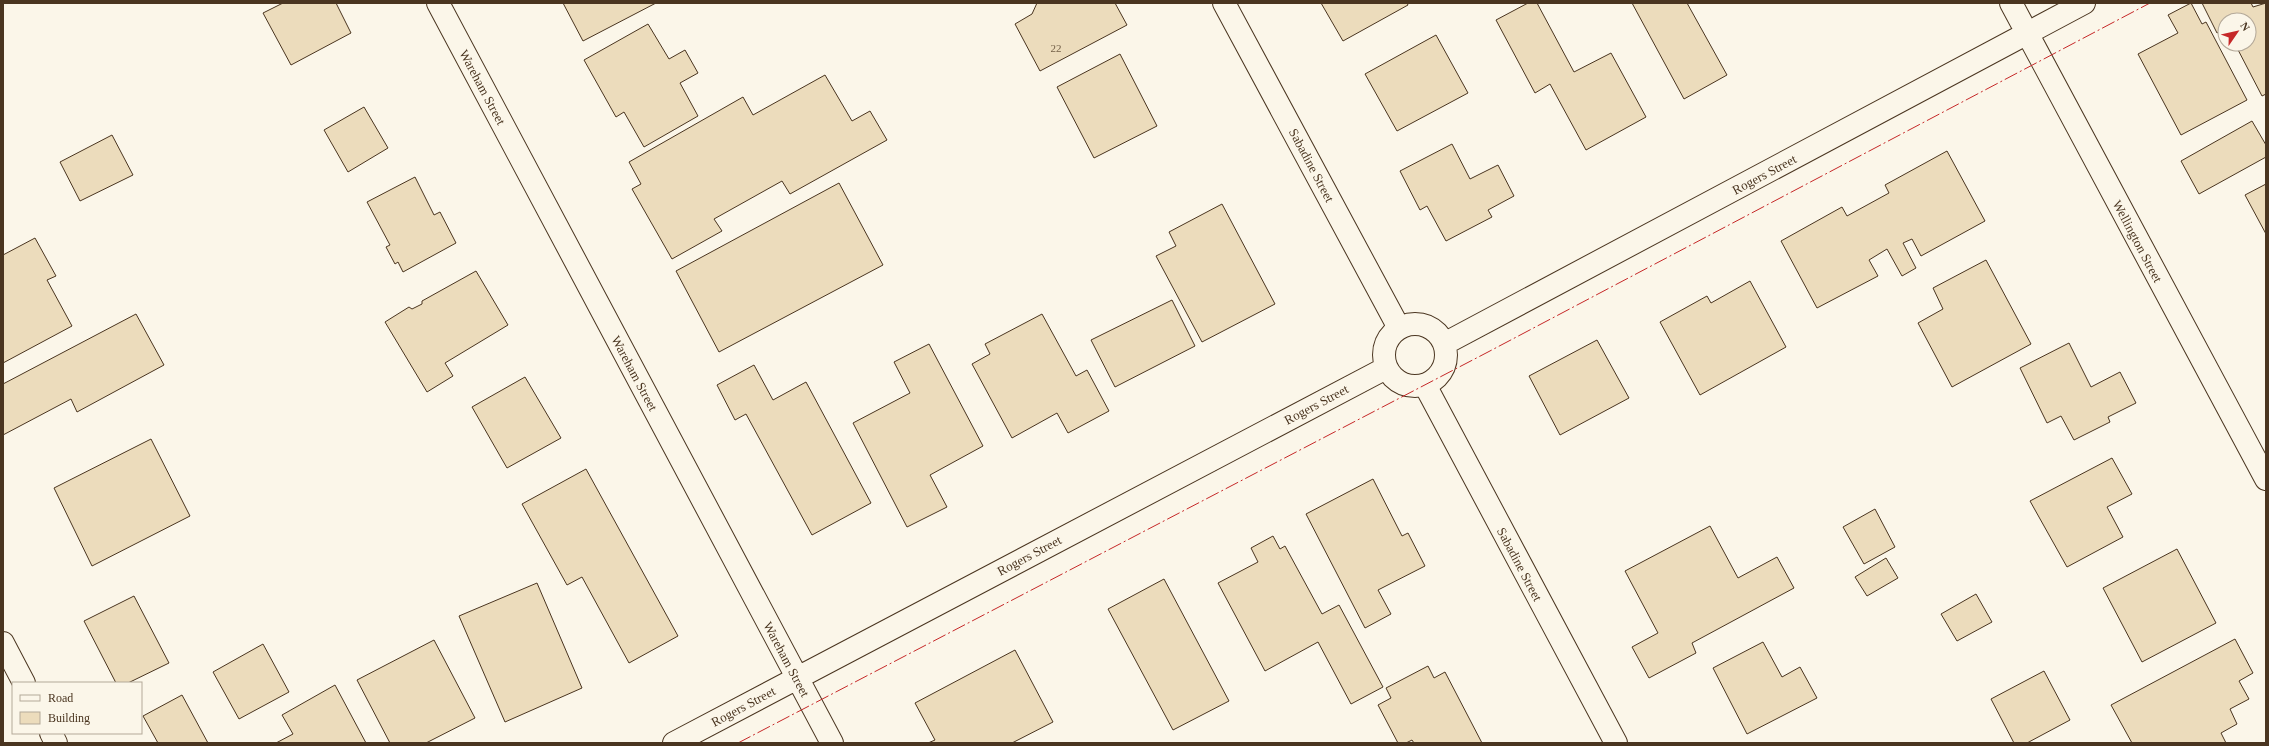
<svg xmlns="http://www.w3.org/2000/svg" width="2269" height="746" viewBox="0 0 2269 746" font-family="Georgia,serif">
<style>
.building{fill:#ecdcbc;stroke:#4a3520}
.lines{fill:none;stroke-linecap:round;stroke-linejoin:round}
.street-casing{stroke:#4a3520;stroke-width:24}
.street{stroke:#fbf6e9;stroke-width:22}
.power{stroke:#c62828;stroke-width:1;stroke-dasharray:14 3 2 3;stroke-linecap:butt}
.labels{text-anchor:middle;stroke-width:3;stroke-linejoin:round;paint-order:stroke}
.number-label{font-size:11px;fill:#725f47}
.street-label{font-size:13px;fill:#4a3520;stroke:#fbf6e9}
</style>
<rect width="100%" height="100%" fill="#fbf6e9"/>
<!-- building -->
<path class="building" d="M 283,3 L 336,3 L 351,33 L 291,65 L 263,13 Z
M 563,3 L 656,3 L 583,41 Z
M 1037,3 L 1115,3 L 1127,25 L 1040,71 L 1015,24 L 1032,14 Z
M 1321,3 L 1407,3 L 1408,5 L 1343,41 Z
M 1528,3 L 1537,3 L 1574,72 L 1611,53 L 1646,117 L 1586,150 L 1550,84 L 1535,93 L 1496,20 Z
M 1632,3 L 1687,3 L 1727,75 L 1684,99 Z
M 2191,3 L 2202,24 L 2206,22 L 2247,100 L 2181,135 L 2138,54 L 2178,33 L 2168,15 Z
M 2202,3 L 2251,3 L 2253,7 L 2266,3 L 2266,94 L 2262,96 L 2235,44 L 2249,44 L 2249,20 L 2225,20 L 2225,29 L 2217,33 Z
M 648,24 L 669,59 L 685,50 L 698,73 L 680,83 L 698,116 L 644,147 L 624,112 L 616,117 L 584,60 Z
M 1436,35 L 1468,93 L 1397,131 L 1365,74 Z
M 1120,54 L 1157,126 L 1094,158 L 1057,87 Z
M 825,75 L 852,121 L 870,111 L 887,140 L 790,194 L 782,181 L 714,219 L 722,231 L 672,259 L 632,189 L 641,184 L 629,162 L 743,97 L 753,115 Z
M 364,107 L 388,148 L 348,172 L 324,130 Z
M 2252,121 L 2266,145 L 2266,157 L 2199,194 L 2181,161 Z
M 112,135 L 133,175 L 80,201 L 60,162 Z
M 1452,144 L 1470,179 L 1498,165 L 1514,196 L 1488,210 L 1492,217 L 1446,241 L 1427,206 L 1420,210 L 1400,171 Z
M 1947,151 L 1985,221 L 1921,256 L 1912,239 L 1903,243 L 1916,268 L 1902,276 L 1887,249 L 1869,260 L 1878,276 L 1817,308 L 1781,241 L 1842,207 L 1847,216 L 1889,193 L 1885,185 Z
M 415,177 L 434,215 L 440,212 L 456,243 L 403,272 L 398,262 L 395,264 L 386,247 L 390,245 L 367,202 Z
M 839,183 L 883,265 L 719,352 L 676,271 Z
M 2266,184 L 2266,234 L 2245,195 Z
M 1222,204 L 1275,304 L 1202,342 L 1156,256 L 1176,246 L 1169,232 Z
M 35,238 L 56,276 L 47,280 L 72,326 L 3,363 L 3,255 Z
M 1986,260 L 2031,344 L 1952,387 L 1918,323 L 1943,309 L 1933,288 Z
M 476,271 L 508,325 L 445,363 L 453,376 L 427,392 L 385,322 L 409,307 L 412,309 L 422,304 L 422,301 Z
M 1750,281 L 1786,347 L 1700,395 L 1660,322 L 1707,296 L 1711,303 Z
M 1172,300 L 1195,346 L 1115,387 L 1091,340 Z
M 136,314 L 164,365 L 77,412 L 71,399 L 3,435 L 3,384 Z
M 1042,314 L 1076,376 L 1087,370 L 1109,411 L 1068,433 L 1057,413 L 1012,438 L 972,364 L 990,354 L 985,344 Z
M 1597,340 L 1629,398 L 1560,435 L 1529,376 Z
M 2069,343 L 2091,387 L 2120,372 L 2136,403 L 2108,417 L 2110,422 L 2074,440 L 2061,416 L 2047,423 L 2020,368 Z
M 929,344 L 983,446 L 930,475 L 947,507 L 907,527 L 853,423 L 910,393 L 894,362 Z
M 754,365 L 773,400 L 806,382 L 871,503 L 812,535 L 746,414 L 735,420 L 717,385 Z
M 525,377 L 561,438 L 507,468 L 472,407 Z
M 151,439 L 190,516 L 92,566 L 54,488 Z
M 2112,458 L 2132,494 L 2107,507 L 2123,537 L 2067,567 L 2030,501 Z
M 586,469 L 678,636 L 629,663 L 582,577 L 567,585 L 522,504 Z
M 1373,479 L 1402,536 L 1408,533 L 1425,566 L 1378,590 L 1391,614 L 1365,628 L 1306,514 Z
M 1875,509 L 1895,547 L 1864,564 L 1843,527 Z
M 1710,526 L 1738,578 L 1777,557 L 1794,588 L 1692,643 L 1696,653 L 1649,678 L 1632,647 L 1658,633 L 1625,571 Z
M 1273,536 L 1280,549 L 1285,546 L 1322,614 L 1339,605 L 1383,687 L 1351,704 L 1318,642 L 1265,671 L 1218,583 L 1258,562 L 1251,548 Z
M 2177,549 L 2216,623 L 2142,662 L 2103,588 Z
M 1886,558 L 1898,578 L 1867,596 L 1855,577 Z
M 1164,579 L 1229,701 L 1173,730 L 1108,609 Z
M 537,583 L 582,688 L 505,722 L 459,616 Z
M 1976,594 L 1992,622 L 1957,641 L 1941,614 Z
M 134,596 L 169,663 L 128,683 L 116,683 L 84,621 Z
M 2235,639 L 2253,673 L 2239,681 L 2249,699 L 2230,709 L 2237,724 L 2221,733 L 2226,743 L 2132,743 L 2111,705 Z
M 434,640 L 475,718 L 426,743 L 390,743 L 357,680 Z
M 1763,642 L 1782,677 L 1800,667 L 1817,698 L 1747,734 L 1713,668 Z
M 263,644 L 289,692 L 239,719 L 213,672 Z
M 1015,650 L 1053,722 L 1012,743 L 928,743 L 935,740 L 915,703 Z
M 1428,666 L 1434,678 L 1445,672 L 1482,743 L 1414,743 L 1412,740 L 1406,743 L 1398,743 L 1378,705 L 1391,698 L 1386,688 Z
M 2044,671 L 2070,720 L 2027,743 L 2014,743 L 1991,699 Z
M 335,685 L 366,743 L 276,743 L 293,734 L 282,715 Z
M 182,695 L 208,743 L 158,743 L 143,716 Z"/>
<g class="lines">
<!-- street casing -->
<g class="street-casing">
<path id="street" d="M 438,3 L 832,743
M 1224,3 L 1399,328
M 2011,3 L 2266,479
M1384 355a31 31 0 1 1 62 0a31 31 0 1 1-62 0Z
M 1444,344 L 2084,3
M 1425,385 L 1616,743
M 3,643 L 24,683
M 51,733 L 56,743
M 674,743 L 1386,368"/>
</g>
<!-- street -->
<use href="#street" class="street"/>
<!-- power -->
<path class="power" d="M 738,743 L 1488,352 L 2150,3"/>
</g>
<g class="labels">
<!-- number labels -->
<g class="number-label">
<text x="1056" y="52">22</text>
</g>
<!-- street labels -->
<g class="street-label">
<text transform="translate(483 87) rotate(62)" y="5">Wareham Street</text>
<text transform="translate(1312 165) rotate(62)" y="5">Sabadine Street</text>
<text transform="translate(1764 174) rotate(-28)" y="5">Rogers Street</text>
<text transform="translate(2138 241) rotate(62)" y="5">Wellington Street</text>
<text transform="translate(635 373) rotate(62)" y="5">Wareham Street</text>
<text transform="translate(1316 404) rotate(-28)" y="5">Rogers Street</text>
<text transform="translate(1029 555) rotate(-28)" y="5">Rogers Street</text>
<text transform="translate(1520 564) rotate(62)" y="5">Sabadine Street</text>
<text transform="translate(787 659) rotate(62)" y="5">Wareham Street</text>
<text transform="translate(743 706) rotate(-28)" y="5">Rogers Street</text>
</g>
</g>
<!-- border -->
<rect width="2269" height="746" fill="none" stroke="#4a3520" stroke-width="8"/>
<!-- legend -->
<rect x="12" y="682" width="130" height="52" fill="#fbf6e9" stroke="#b4a999"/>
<rect x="20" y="695" width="20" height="6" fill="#fbf6e9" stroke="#b4a999"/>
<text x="48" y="702" font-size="12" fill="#4a3520">Road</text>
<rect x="20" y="712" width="20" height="12" fill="#ecdcbc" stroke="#b4a999"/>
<text x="48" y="722" font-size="12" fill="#4a3520">Building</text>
<!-- north arrow -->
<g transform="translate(2237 32) rotate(56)"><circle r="19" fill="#fbf6e9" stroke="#b4a999"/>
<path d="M0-3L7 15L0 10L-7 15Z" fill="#c62828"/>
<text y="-6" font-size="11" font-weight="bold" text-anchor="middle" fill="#4a3520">N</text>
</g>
</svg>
